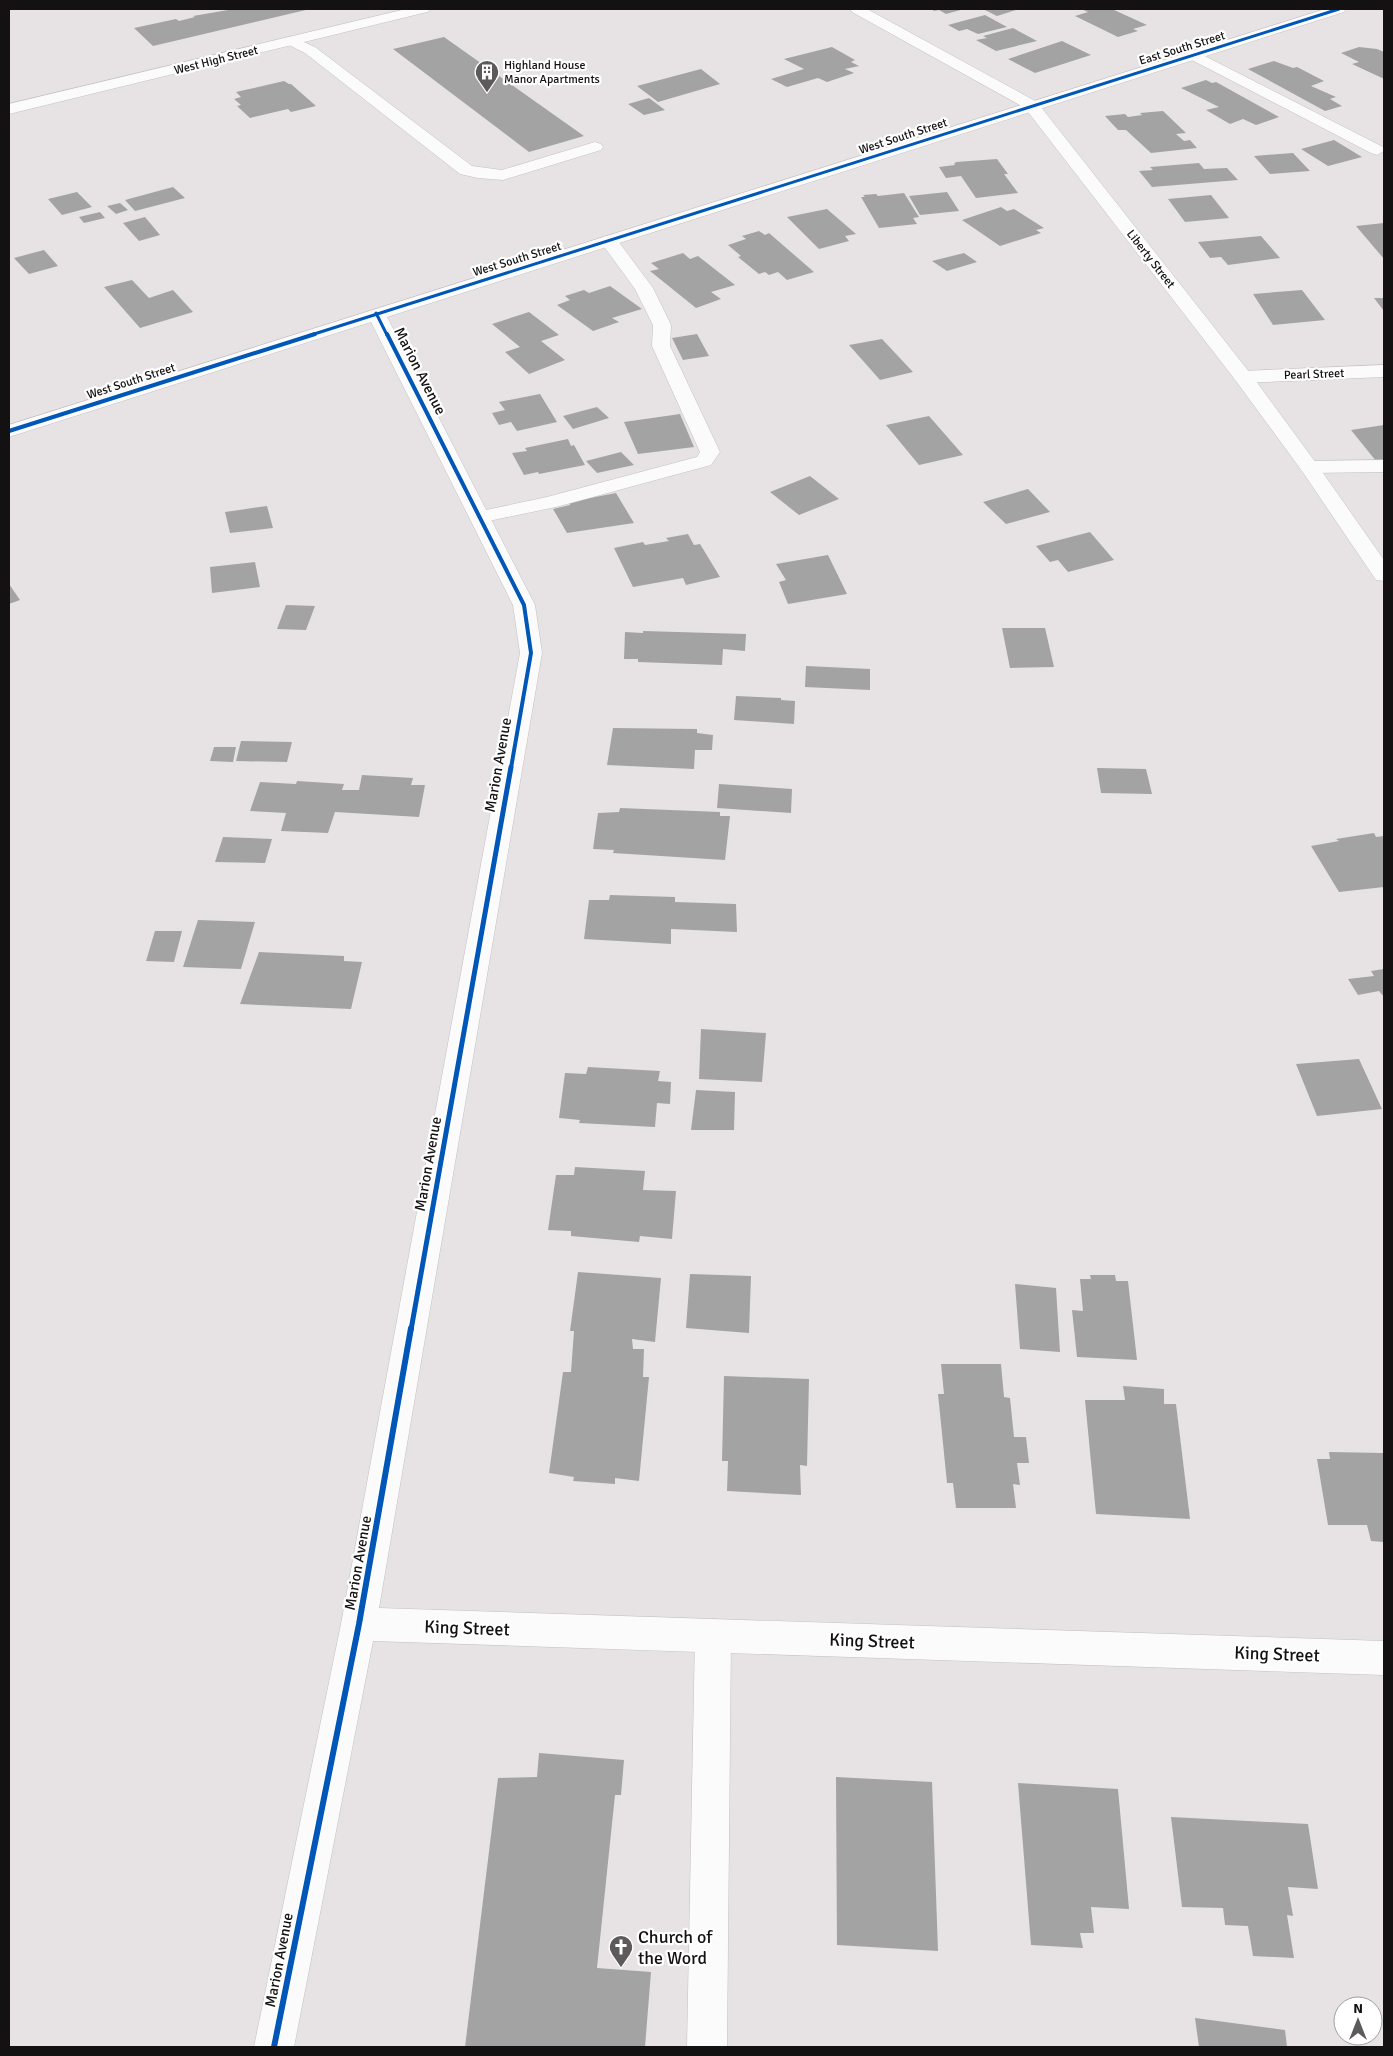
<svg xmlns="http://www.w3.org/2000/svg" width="1393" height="2056" viewBox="0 0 1393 2056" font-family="Signika,sans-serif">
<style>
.building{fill:#a3a3a4}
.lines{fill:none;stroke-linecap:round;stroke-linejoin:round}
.lane-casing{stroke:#c3c0c1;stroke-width:1}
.street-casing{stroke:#c3c0c1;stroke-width:1}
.secondary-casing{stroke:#c3c0c1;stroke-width:1}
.lane{fill:#fbfbfb;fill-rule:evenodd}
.street{fill:#fbfbfb;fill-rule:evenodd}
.secondary{fill:#fbfbfb;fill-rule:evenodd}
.cycleway-far3-casing{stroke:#fff;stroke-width:5}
.cycleway-far2-casing{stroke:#fff;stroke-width:6}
.cycleway-far1-casing{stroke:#fff;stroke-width:8}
.cycleway-casing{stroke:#fff;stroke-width:9}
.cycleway-far3{stroke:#0057b8;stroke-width:3}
.cycleway-far2{stroke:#0057b8;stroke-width:4}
.cycleway-far1{stroke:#0057b8;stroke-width:5}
.cycleway{stroke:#0057b8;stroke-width:6}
.labels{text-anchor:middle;stroke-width:4.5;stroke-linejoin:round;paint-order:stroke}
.far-street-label{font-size:12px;fill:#131112;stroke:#fff}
.far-poi-label{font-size:12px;fill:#131112;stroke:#fff;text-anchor:start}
.street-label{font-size:15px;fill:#131112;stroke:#fff}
.near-street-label{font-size:18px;fill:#131112;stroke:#fff}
.near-poi-label{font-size:18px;fill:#131112;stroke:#fff;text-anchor:start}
</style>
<rect width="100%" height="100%" fill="#e7e3e5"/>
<!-- building -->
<path class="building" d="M 227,9 L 310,9 L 153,46 L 134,28 L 176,19 L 179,21 L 195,17 L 193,16 L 228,10 Z
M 931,9 L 964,9 L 946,14 L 939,10 L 934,11 Z
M 983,9 L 1014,9 L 1016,10 L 997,16 Z
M 1081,9 L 1112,9 L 1147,25 L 1133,29 L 1138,31 L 1118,37 L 1075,16 L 1088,12 Z
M 985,15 L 1007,27 L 978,34 L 967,29 L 959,31 L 948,25 Z
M 1013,28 L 1037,41 L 996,51 L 976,40 L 987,38 L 983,36 Z
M 444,37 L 584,136 L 529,152 L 393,49 Z
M 1062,41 L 1091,55 L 1035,73 L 1008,59 Z
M 832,47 L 855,60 L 851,62 L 859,66 L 845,69 L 854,73 L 827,82 L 818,78 L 787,87 L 771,79 L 804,69 L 784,59 Z
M 1359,47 L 1377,49 L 1384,52 L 1384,78 L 1382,78 L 1352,64 L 1359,62 L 1341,53 Z
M 1274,61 L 1293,68 L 1297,67 L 1324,81 L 1311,86 L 1336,97 L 1330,99 L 1342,106 L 1325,111 L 1248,69 Z
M 701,69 L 720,84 L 658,102 L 637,86 Z
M 1206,80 L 1212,83 L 1216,82 L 1279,117 L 1256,125 L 1243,119 L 1230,124 L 1206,110 L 1219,107 L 1181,88 Z
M 284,81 L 289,84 L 291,84 L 316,106 L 291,112 L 288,109 L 250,118 L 237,106 L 241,105 L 234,99 L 241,97 L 236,92 Z
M 649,98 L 665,110 L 644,115 L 628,104 Z
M 1163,111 L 1186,133 L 1176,134 L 1184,141 L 1190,140 L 1197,148 L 1151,153 L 1126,130 L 1118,130 L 1105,116 L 1125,114 L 1128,117 L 1142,115 L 1140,113 Z
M 1334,140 L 1362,157 L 1328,166 L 1301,149 Z
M 1293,153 L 1310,171 L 1270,174 L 1254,156 Z
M 997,159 L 1008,174 L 1004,174 L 1018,193 L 976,198 L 961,176 L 946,178 L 939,167 L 955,165 L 954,164 L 956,162 Z
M 1199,163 L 1204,169 L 1227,168 L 1238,180 L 1152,187 L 1139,171 L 1153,170 L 1150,167 Z
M 173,187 L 185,198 L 135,211 L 125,200 Z
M 77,192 L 92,207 L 62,215 L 48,199 Z
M 947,192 L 959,211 L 920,215 L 909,196 Z
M 904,193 L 919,217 L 913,218 L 917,224 L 879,228 L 861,197 L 865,197 L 863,195 L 876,194 L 878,196 Z
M 1211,195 L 1229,218 L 1185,222 L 1168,199 Z
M 120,203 L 128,210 L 116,214 L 107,206 Z
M 1001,207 L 1007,211 L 1014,209 L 1044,228 L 1036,230 L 1041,233 L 1000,246 L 962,220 Z
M 827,209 L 856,234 L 845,236 L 849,241 L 819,249 L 787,217 Z
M 100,212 L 105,218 L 84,223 L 79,217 Z
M 145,217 L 160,235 L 139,241 L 123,223 Z
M 1384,223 L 1384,259 L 1356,226 Z
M 759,231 L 765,235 L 769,233 L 814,272 L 787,280 L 778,272 L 769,275 L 765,272 L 759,274 L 738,257 L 741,256 L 728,245 L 746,239 L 742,236 Z
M 1261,236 L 1280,258 L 1228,265 L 1221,257 L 1210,258 L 1198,242 Z
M 44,250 L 58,266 L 29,274 L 14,258 Z
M 683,253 L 690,259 L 698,256 L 735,285 L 711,292 L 721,299 L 696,308 L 650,271 L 659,269 L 651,263 Z
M 964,253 L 977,262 L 947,271 L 932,261 Z
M 132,280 L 149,298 L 173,290 L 193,312 L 140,328 L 104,287 Z
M 610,286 L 642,309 L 612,318 L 619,322 L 593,331 L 557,305 L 570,300 L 565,296 L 584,290 L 589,293 Z
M 1302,290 L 1325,320 L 1273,325 L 1253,294 Z
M 1374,298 L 1384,298 L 1384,311 Z
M 529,312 L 559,335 L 541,341 L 565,360 L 529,374 L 505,352 L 520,347 L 492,324 Z
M 697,334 L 709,356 L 683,360 L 672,338 Z
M 882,339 L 913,372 L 880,380 L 849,345 Z
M 540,394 L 557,422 L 517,431 L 511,422 L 499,425 L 492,413 L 505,410 L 499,402 Z
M 597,407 L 609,418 L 573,429 L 563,416 Z
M 680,414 L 694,447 L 638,454 L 624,422 Z
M 929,416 L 963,455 L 919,465 L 886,425 Z
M 1384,425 L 1384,460 L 1376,461 L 1351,430 Z
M 568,439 L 571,446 L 574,445 L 585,465 L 539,474 L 538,472 L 524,475 L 512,453 L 527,451 L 525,448 Z
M 621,452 L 634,465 L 597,473 L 586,461 Z
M 810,476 L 839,499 L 799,515 L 770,492 Z
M 1028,489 L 1050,512 L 1006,524 L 983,502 Z
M 616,493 L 634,523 L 567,533 L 553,509 L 570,505 L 569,502 Z
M 267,506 L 273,528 L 230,533 L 225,512 Z
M 1090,532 L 1114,560 L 1068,572 L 1058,560 L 1050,562 L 1036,546 Z
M 688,534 L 694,545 L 700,544 L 720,577 L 686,585 L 683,578 L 633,587 L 614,548 L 643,542 L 645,545 L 669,541 L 666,538 Z
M 828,555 L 847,594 L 788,604 L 779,582 L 786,580 L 776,564 Z
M 255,562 L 260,587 L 212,593 L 210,567 Z
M 9,584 L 20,600 L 9,604 Z
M 286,605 L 315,606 L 306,630 L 277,629 Z
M 1002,628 L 1045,628 L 1054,667 L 1010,668 Z
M 643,631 L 746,634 L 745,651 L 723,649 L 722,665 L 638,662 L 638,659 L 624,659 L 625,632 L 643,633 Z
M 806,666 L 870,669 L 870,690 L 805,687 Z
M 736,696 L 781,698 L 781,700 L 795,701 L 794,724 L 734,720 Z
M 613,728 L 697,729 L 697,733 L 713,735 L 712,750 L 695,750 L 694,769 L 607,765 Z
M 241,741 L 292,742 L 287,762 L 236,761 Z
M 214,747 L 236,747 L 233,762 L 210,761 Z
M 1097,768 L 1146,769 L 1152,794 L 1101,793 Z
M 362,775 L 413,778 L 411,785 L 425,785 L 419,817 L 335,812 L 328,833 L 281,831 L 286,813 L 250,811 L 260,782 L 296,784 L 297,781 L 344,784 L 342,790 L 359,790 Z
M 719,784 L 792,789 L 791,813 L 717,808 Z
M 620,808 L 720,812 L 720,816 L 730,816 L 725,860 L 613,853 L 614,850 L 593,849 L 598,813 L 619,812 Z
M 1374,833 L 1376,837 L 1384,836 L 1384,887 L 1339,892 L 1311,846 L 1339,841 L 1336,839 Z
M 223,837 L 272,839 L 265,863 L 215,862 Z
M 610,895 L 675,897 L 675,902 L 736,904 L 737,932 L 671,929 L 671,944 L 584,939 L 589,900 L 609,900 Z
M 198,920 L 255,922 L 241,969 L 183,967 Z
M 155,931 L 182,931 L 174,962 L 146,961 Z
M 259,952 L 344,956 L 344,961 L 362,962 L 351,1009 L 240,1004 Z
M 1384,969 L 1384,997 L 1379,991 L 1358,995 L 1348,979 L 1374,976 L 1371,971 Z
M 701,1029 L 766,1033 L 762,1082 L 699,1079 Z
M 1359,1059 L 1382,1109 L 1317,1116 L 1296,1064 Z
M 588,1067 L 660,1071 L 658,1081 L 671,1082 L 670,1104 L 657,1103 L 655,1127 L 579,1123 L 580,1120 L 559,1118 L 565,1073 L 586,1074 Z
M 696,1090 L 735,1092 L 734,1130 L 691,1130 Z
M 575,1167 L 645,1171 L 643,1190 L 676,1191 L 672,1239 L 640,1236 L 639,1242 L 571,1236 L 571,1231 L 548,1230 L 556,1175 L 574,1175 Z
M 578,1272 L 661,1278 L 655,1342 L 632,1339 L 633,1349 L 644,1349 L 643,1377 L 649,1377 L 639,1481 L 615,1478 L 615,1484 L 573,1481 L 574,1477 L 549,1473 L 563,1372 L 571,1372 L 574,1331 L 570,1331 Z
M 690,1274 L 751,1276 L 749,1333 L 686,1328 Z
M 1090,1275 L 1115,1275 L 1116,1281 L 1128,1281 L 1137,1360 L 1077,1357 L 1072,1310 L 1083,1311 L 1080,1279 L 1091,1279 Z
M 1015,1284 L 1056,1288 L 1060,1352 L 1020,1349 Z
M 941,1364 L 1001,1364 L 1004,1397 L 1010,1398 L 1014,1437 L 1026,1437 L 1029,1463 L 1017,1463 L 1020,1485 L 1013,1484 L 1016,1508 L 956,1508 L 953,1483 L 947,1483 L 938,1394 L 944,1394 Z
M 724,1376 L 809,1379 L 807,1466 L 800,1465 L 801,1495 L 727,1491 L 728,1461 L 722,1461 Z
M 1123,1386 L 1164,1389 L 1164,1404 L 1176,1404 L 1190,1519 L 1096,1514 L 1085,1400 L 1125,1400 Z
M 1329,1452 L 1384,1453 L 1384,1542 L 1371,1541 L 1367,1525 L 1328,1525 L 1317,1459 L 1330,1459 Z
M 539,1753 L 624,1760 L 621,1795 L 615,1795 L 597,1968 L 651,1972 L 645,2047 L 465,2047 L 498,1778 L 537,1777 Z
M 836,1777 L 932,1782 L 938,1951 L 837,1945 Z
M 1018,1783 L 1118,1789 L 1129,1909 L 1091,1907 L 1094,1933 L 1080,1933 L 1083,1948 L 1031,1945 Z
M 1171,1817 L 1308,1824 L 1318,1889 L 1288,1887 L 1293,1916 L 1287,1915 L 1294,1958 L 1253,1956 L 1248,1926 L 1225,1925 L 1223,1908 L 1182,1907 Z
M 1195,2018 L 1285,2030 L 1287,2047 L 1199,2047 Z"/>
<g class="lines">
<!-- lane casing -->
<g class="lane-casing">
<path id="lane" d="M 292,37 L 315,47 L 472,166 L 502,170 L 595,142 L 601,144 L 603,147 L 601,150 L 503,180 L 478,178 L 460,174 L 305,53 L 287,44 L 285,41 L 287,38 Z
M 1193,50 L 1383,147 L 1384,151 L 1377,155 L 1371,153 L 1188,58 L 1185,55 L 1188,52 Z
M 609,236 L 615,237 L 653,288 L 671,325 L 670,346 L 720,452 L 711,465 L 556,507 L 479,523 L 472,521 L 469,517 L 472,513 L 547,497 L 697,457 L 700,452 L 652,346 L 653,325 L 635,289 L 600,241 L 603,237 Z
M 1384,460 L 1384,472 L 1309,473 L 1302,471 L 1299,467 L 1302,463 L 1309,461 Z
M 713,1619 L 725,1624 L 731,1636 L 727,2047 L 687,2047 L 695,1636 L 701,1624 Z"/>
</g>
<!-- street casing -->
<g class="street-casing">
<path id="street" d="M 406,9 L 430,9 L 428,12 L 423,13 L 9,114 L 9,104 Z
M 1325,9 L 1346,9 L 1344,12 L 387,317 L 535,605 L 542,653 L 379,1608 L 1384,1641 L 1384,1675 L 373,1641 L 294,2047 L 254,2047 L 341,1624 L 520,653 L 513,605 L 371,322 L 9,437 L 9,425 Z
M 1384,365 L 1384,377 L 1243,383 L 1236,381 L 1233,377 L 1236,373 L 1243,371 Z"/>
</g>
<!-- secondary casing -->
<g class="secondary-casing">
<path id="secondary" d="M 850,9 L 867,9 L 1037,102 L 1250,373 L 1316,463 L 1384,560 L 1384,581 L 1376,580 L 1302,471 L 1236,381 L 1025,108 L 852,12 Z"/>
</g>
<!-- lane -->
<use href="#lane" class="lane"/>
<!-- street -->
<use href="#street" class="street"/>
<!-- secondary -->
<use href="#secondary" class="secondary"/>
<!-- cycleway-far3 casing -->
<g class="cycleway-far3-casing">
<path id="cycleway-far3" d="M 376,313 L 387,335
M 311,335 L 1339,9"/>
</g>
<!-- cycleway-far2 casing -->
<g class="cycleway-far2-casing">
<path id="cycleway-far2" d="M 387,334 L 524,605 L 531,653 L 511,768
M 9,431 L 315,334"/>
</g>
<!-- cycleway-far1 casing -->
<g class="cycleway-far1-casing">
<path id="cycleway-far1" d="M 411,1330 L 511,767"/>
</g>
<!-- cycleway casing -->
<g class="cycleway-casing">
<path id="cycleway" d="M 274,2047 L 359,1624 L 411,1328"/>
</g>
<!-- cycleway-far3 -->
<use href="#cycleway-far3" class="cycleway-far3"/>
<!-- cycleway-far2 -->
<use href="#cycleway-far2" class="cycleway-far2"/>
<!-- cycleway-far1 -->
<use href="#cycleway-far1" class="cycleway-far1"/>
<!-- cycleway -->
<use href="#cycleway" class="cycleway"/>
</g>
<!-- icons -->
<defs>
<g id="building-pin" transform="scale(1.25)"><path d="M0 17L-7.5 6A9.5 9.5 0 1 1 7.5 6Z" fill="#5d5a5c" stroke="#fff"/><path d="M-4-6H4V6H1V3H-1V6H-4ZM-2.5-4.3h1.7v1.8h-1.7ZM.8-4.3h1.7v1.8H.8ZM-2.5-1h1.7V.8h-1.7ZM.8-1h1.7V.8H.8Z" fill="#fff"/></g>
<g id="church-pin" transform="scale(1.25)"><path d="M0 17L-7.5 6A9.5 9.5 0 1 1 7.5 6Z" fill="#5d5a5c" stroke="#fff"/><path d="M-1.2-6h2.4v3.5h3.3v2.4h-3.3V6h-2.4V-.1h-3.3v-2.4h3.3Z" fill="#fff"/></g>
</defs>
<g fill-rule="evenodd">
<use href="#building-pin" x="487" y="72"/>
<use href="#church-pin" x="621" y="1947"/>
</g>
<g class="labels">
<!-- far-street labels -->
<g class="far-street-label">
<text transform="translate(1182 48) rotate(-17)" y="4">East South Street</text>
<text transform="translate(216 60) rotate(-14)" y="4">West High Street</text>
<text transform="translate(903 136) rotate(-18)" y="4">West South Street</text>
<text transform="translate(517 259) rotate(-17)" y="4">West South Street</text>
<text transform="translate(1151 259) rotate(52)" y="4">Liberty Street</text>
<text transform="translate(1314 374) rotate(-2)" y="4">Pearl Street</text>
<text transform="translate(131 381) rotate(-18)" y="4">West South Street</text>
</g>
<!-- far-poi labels -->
<g class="far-poi-label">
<text x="504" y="69">Highland House<tspan x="504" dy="14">Manor Apartments</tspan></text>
</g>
<!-- street labels -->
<g class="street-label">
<text transform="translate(420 371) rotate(63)" y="5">Marion Avenue</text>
<text transform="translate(498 765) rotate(-80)" y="5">Marion Avenue</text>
<text transform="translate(428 1164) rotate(-80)" y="5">Marion Avenue</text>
<text transform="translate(358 1563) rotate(-80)" y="5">Marion Avenue</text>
<text transform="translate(279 1960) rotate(-79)" y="5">Marion Avenue</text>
</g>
<!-- near-street labels -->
<g class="near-street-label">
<text transform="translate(467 1628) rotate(2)" y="6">King Street</text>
<text transform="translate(872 1641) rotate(2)" y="6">King Street</text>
<text transform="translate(1277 1654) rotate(2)" y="6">King Street</text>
</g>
<!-- near-poi labels -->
<g class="near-poi-label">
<text x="638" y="1943">Church of<tspan x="638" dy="21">the Word</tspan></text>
</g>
</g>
<!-- border -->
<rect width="1393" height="2056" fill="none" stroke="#131112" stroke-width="20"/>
<!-- north arrow -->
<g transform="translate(1358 2021)"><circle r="24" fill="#ffffff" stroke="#a1a0a0"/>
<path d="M0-4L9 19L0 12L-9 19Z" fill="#5d5a5c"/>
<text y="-8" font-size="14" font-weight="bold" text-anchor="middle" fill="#131112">N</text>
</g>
</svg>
